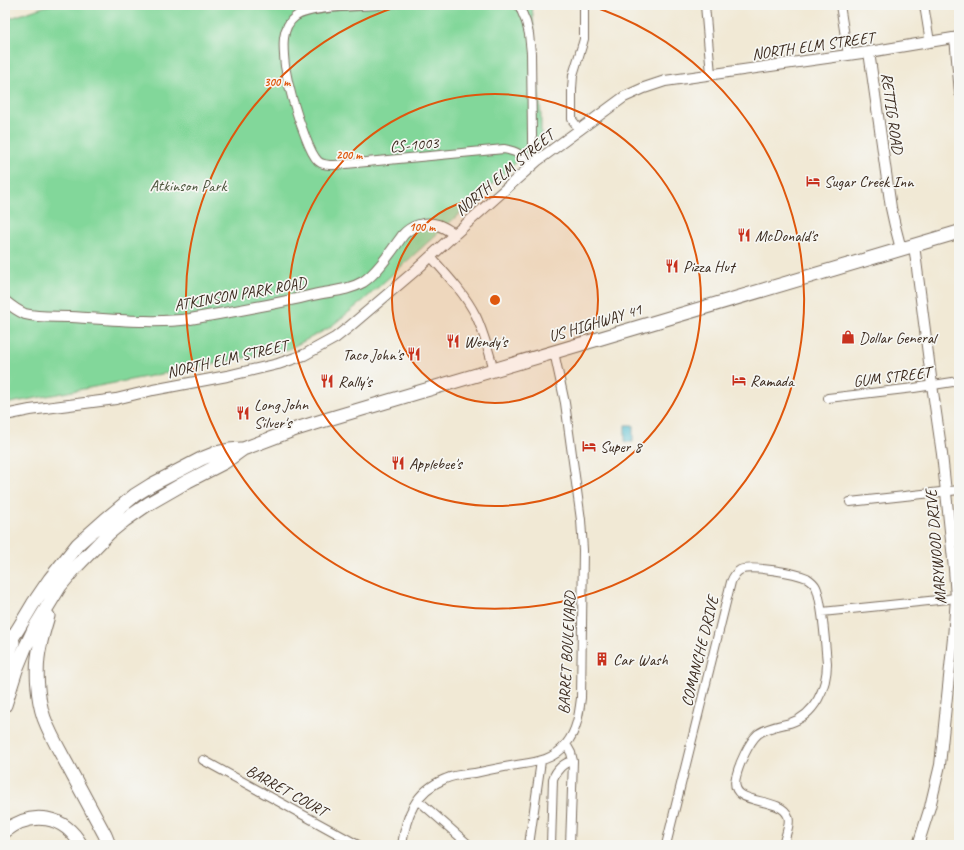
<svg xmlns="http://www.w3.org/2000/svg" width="964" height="850" viewBox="0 0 964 850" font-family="Caveat,sans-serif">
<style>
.green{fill:#82d79a;stroke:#5e805c}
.water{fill:#53bdd0;stroke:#477477}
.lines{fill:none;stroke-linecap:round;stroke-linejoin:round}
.minor-casing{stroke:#7b6d5e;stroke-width:10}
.tertiary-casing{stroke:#7b6d5e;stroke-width:12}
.trunk-casing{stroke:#7b6d5e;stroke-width:15}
.minor{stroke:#fff;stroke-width:8}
.tertiary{stroke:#fff;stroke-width:10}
.trunk{stroke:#fff;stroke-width:13}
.ring{fill:none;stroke:#df570d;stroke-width:2}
.labels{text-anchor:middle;stroke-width:3.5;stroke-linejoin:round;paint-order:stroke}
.street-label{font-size:16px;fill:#3b2a1e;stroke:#f6f6f2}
.poi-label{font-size:16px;fill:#3b2a1e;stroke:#f6f6f2;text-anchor:start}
.park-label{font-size:16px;fill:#4d553d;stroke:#f6f6f2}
.centre{fill:#df570d;stroke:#f6f6f2;stroke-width:2}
.ring-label{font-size:12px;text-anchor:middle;font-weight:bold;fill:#df570d;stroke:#f6f6f2;stroke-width:3.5;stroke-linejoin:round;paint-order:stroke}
</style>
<rect width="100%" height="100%" fill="#f6f6f2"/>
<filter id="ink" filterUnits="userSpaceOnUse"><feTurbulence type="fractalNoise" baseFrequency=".025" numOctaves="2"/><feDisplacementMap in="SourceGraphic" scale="8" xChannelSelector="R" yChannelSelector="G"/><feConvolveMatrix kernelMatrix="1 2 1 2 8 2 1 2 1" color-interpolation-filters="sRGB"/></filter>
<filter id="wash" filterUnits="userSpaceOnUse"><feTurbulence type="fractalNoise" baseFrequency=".012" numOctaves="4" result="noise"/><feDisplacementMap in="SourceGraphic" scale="16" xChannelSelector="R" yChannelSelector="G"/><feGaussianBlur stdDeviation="0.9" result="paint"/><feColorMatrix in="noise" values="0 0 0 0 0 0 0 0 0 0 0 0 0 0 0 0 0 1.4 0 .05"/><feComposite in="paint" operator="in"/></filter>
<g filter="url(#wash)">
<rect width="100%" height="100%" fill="#f1e9d5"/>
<!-- green -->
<path class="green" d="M 49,5 L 532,5 L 541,115 L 541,140 L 364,300 L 329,328 L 287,350 L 5,404 L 5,20 Z"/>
<!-- water -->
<path class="water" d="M 625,425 L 633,425 L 633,442 L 625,442 Z"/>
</g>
<g filter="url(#ink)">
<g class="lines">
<!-- minor casing -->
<g class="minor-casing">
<path id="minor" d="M 379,5 C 360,6 308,6 295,17 C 288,22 285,30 284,38 C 283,47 284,57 285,66 C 289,91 296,113 305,136 C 308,144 312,155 318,161 C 322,165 329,165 335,165 L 504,149 C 520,152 521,155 530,167
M 519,5 L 526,22 L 529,34 L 531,53 L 532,136 L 532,144 L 537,161
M 705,5 L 711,74
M 840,5 L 848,55
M 924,5 L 930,42
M 954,37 L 959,93
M 580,130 L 573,121 L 572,119 L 572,89 L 573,75 L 582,46 L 584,39 L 584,5
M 431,257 C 447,275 465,294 476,316 C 484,333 489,352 494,370
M 828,398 L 914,388 L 959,381
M 850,502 L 959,490
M 822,612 L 948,599 L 959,597
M 203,760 L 358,845
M 418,800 L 469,845
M 402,845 C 406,816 415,791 445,779 C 454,775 465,774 475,773 C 489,770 503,767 517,765 C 536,762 554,760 566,744 C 577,731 579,714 581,698 L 583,550 L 581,520 L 565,403 L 554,352
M 529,845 L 541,761
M 551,845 L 553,779 C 556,770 564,762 573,761 L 571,753 L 566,744
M 570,845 L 573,761
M 666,845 L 731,582 C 733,577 735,573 740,570 C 751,565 796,573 807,578 C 810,580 814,583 816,587 C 818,591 819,597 820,602 C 824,622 825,642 827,663 C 827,688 815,715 790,723 C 779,726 768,727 758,734 C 749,742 739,764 736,777 C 728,808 780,795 788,816 C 791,823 785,837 783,845"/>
</g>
<!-- tertiary casing -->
<g class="tertiary-casing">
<path id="tertiary" d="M 869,52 L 891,208 L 895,226 L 901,249
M 914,245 L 932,385 L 942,454 L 954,569 L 956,598 L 953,638 L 940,765 L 930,807 L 918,845
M 5,301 C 11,306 18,311 25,314 C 40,318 56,316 71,317 C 111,319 151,324 190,319 C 231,312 272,305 313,295 C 330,291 348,291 363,282 C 378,272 392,250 403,235 C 411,226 425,221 438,225 C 444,227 449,231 455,234
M 5,415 L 30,410 L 116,399 L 153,390 L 227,376 L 278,364 L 304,355 L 315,349 L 335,338 L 349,327 L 416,270 L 455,234 L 537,161 L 624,97 L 644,88 L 665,81 L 869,52 L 959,37"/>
</g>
<!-- trunk casing -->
<g class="trunk-casing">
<path id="trunk" d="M 48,616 C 45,626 42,636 40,646 C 35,667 37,698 44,718 C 51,737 61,753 70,770 C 82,792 93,813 105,835 L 109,845
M 5,649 L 18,629 L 33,604 L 50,579 L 78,544 L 105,520 L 135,495 L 151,485 L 178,471 L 201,459 L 216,453 L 229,450 L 241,449
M 5,664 L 13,642
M 5,705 L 16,670 L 25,648 L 35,627 L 60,586 L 75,568 L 109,533 L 125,520 L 148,504 L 188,481 L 225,462 L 243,449 L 296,429 L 335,417 L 959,232
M 5,831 C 32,810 64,815 81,845"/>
</g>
<!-- minor -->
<use href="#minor" class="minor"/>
<!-- tertiary -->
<use href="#tertiary" class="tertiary"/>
<!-- trunk -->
<use href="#trunk" class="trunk"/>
</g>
</g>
<!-- distance rings -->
<circle cx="495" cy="300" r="103" fill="#df570d" fill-opacity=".12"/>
<g class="ring">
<circle cx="495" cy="300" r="103"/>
<circle cx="495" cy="300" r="206"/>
<path d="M588 5A309 309 0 1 1 402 5"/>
</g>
<!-- icons -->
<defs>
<g id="hotel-bare" transform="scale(1.08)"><path d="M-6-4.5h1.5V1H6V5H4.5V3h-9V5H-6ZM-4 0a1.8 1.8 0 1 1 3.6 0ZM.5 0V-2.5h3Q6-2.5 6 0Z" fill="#c8321e" stroke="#f6f6f2" stroke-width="2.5" paint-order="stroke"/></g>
<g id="restaurant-bare" transform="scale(1.08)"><path d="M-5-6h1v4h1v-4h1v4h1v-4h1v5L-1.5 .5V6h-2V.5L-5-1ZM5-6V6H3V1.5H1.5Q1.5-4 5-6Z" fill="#c8321e" stroke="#f6f6f2" stroke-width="2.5" paint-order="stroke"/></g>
<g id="shop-bare" transform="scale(1.08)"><path d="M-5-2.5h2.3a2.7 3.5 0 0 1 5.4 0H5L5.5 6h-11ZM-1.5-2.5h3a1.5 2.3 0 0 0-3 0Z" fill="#c8321e" stroke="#f6f6f2" stroke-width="2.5" paint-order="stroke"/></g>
<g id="building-bare" transform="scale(1.08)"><path d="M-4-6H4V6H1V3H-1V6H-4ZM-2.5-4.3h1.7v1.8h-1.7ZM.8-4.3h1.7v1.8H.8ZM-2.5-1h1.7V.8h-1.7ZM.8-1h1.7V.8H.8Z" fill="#c8321e" stroke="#f6f6f2" stroke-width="2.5" paint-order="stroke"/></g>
</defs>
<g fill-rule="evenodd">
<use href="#hotel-bare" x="813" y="181"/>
<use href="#restaurant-bare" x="744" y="235"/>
<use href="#restaurant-bare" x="672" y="266"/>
<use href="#shop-bare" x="848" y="337"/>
<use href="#restaurant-bare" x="453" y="341"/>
<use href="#restaurant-bare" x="414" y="354"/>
<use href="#hotel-bare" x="739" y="380"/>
<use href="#restaurant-bare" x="327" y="381"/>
<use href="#restaurant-bare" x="243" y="413"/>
<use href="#hotel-bare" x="589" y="446"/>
<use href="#restaurant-bare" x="398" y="463"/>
<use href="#building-bare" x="602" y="659"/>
</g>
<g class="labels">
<!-- street labels -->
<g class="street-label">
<text transform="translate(813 45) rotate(-8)" y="6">NORTH ELM STREET</text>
<text transform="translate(893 113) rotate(82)" y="6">RETTIG ROAD</text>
<text transform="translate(414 144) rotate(-5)" y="6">CS-1003</text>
<text transform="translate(504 172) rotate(-40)" y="6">NORTH ELM STREET</text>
<text transform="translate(240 293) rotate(-10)" y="6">ATKINSON PARK ROAD</text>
<text transform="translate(595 322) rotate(-17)" y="6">US HIGHWAY 41</text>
<text transform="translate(227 358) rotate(-13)" y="6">NORTH ELM STREET</text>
<text transform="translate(892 376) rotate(-7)" y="6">GUM STREET</text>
<text transform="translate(935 547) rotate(-95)" y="6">MARYWOOD DRIVE</text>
<text transform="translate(699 651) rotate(-76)" y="6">COMANCHE DRIVE</text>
<text transform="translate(566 653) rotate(-87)" y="6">BARRET BOULEVARD</text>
<text transform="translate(287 790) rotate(29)" y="6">BARRET COURT</text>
</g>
<!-- poi labels -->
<g class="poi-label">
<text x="824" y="187">Sugar Creek Inn</text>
<text x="755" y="241">McDonald's</text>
<text x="683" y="272">Pizza Hut</text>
<text x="859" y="343">Dollar General</text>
<text x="464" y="347">Wendy's</text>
<text x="403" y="360" text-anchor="end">Taco John's</text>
<text x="750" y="386">Ramada</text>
<text x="338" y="387">Rally's</text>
<text x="254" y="410">Long John<tspan x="254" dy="18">Silver's</tspan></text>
<text x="600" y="452">Super 8</text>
<text x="409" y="469">Applebee's</text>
<text x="613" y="665">Car Wash</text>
</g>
<!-- park labels -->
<g class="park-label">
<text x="188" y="191">Atkinson Park</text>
</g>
</g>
<circle cx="495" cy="300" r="6" class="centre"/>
<g class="ring-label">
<text x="277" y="86">300 m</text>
<text x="349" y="159">200 m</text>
<text x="422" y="231">100 m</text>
</g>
<!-- margin -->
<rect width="964" height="850" fill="none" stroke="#f6f6f2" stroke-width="20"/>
</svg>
